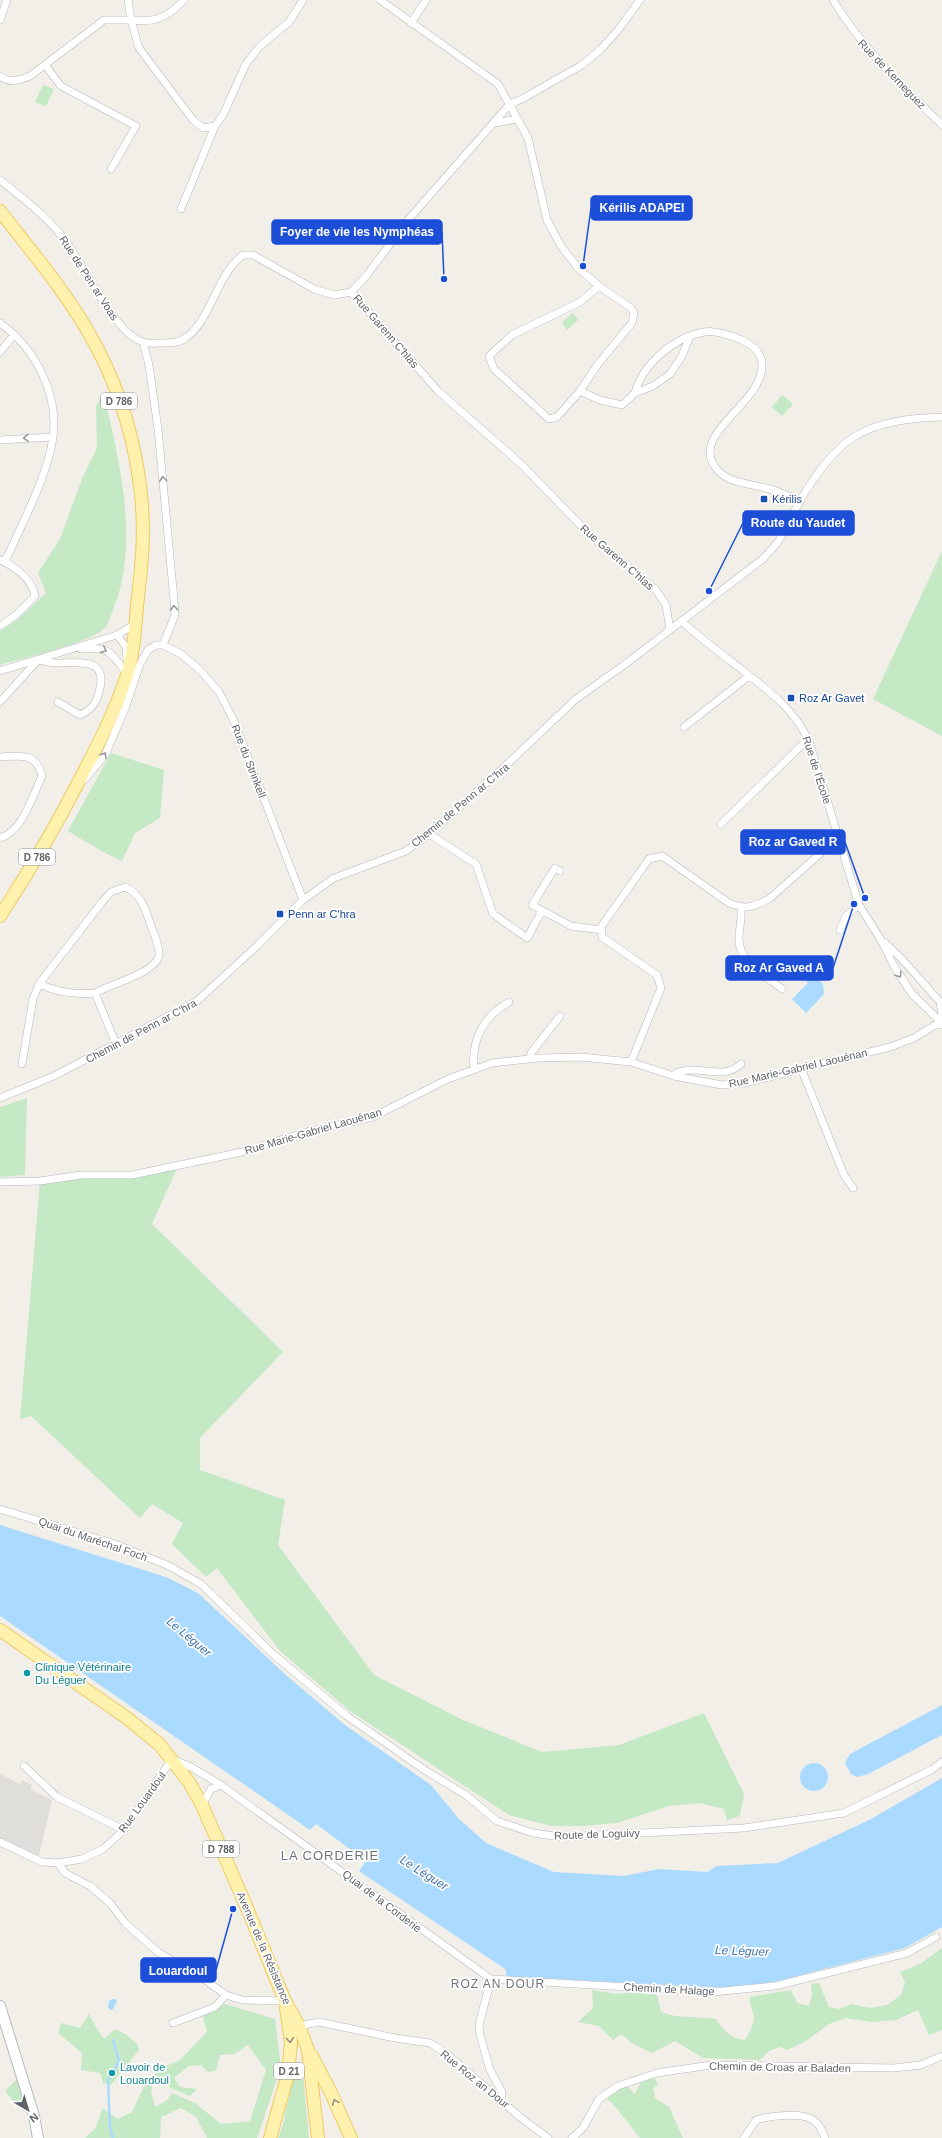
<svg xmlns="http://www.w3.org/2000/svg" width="942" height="2138" viewBox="0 0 942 2138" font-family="Helvetica,sans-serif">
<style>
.industrial{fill:#e0deda}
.green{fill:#c5e8c5}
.water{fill:#aadaff}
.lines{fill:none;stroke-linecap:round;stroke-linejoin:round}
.stream{stroke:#aadaff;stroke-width:2.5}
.minor-casing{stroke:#b5b8bc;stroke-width:8}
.secondary-casing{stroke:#b6babf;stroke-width:12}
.primary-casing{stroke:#f2c960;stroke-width:14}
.minor{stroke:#fff;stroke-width:7}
.secondary{stroke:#fff;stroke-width:10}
.primary{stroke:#fff2af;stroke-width:12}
.oneway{stroke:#979a9d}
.oneway2{stroke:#979581}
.transit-dot{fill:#1a4fb4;stroke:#fff;stroke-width:1.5}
.culture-dot{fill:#0f9aa8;stroke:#fff;stroke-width:1.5}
.labels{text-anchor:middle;stroke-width:3.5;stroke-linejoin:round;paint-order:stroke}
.shield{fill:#fff;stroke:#8f9295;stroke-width:1}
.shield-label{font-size:10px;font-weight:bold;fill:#5f6368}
.street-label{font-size:11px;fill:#5f6368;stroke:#fff}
.transit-label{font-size:11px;fill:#164399;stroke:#fff;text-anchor:start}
.culture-label{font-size:11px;fill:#0d838f;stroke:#fff;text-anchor:start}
.water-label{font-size:12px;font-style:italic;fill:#4174aa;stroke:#fff}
.neighbourhood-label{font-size:12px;letter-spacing:1px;fill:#70757a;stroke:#fff}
.quarter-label{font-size:13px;letter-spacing:1px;fill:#70757a;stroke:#fff}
.leader{fill:none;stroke:#1d4ed8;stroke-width:1.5}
.callout-dot{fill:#1d4ed8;stroke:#fff;stroke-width:1.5}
.callout{fill:#1d4ed8;stroke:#1d4ed8;stroke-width:1.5}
.callout-label{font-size:12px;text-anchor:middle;font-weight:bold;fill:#fff}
</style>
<rect width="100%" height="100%" fill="#f1efe8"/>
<!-- industrial -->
<path class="industrial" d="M 0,1774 L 20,1784 L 22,1780 L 32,1785 L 30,1789 L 52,1800 L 38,1859 L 0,1839 Z"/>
<!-- green -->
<path class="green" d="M 43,85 L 54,89 L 46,106 L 35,102 Z
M 573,313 L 578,320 L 567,330 L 562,322 Z
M 103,392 C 119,458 140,541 114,607 C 111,613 109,625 104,629 C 86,644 24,658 0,665 L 0,631 L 16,621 L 46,593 L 38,573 L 60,539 L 82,479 L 97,448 L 96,407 Z
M 782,395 L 793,404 L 782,416 L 772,407 Z
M 942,551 L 942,736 L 873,699 Z
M 111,753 L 164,770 L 160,818 L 135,833 L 122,861 L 103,852 L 68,831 Z
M 27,1098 L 25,1175 L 0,1177 L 0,1107 Z
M 178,1166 L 152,1224 L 283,1352 L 200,1438 L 200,1470 L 285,1500 L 278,1545 L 374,1675 L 461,1719 L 542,1752 L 619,1745 L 704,1713 L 744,1794 L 740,1816 L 727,1820 L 724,1809 L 700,1803 L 669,1806 L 617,1823 L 581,1826 L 551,1826 L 509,1815 L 350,1711 L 280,1651 L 217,1568 L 206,1577 L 172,1544 L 183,1523 L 152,1504 L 140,1518 L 31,1416 L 20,1419 L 40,1181 L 132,1175 Z
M 942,1948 L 942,2030 L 929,2035 L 918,2010 L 896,2020 L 871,2022 L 846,2018 L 829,2024 L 806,2041 L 787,2050 L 780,2047 L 769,2051 L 760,2060 L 703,2058 L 675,2041 L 652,2053 L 633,2044 L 621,2034 L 613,2040 L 599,2026 L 578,2022 L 593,2008 L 592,1990 L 616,1994 L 634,1992 L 657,1995 L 661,2012 C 679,2019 697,2016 716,2019 C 725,2032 730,2038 745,2040 C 750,2032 756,2022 753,2013 C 751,2007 750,2004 750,1997 L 791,1990 L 797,2003 L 809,2006 L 812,1994 L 811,1984 L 819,1983 L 829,2007 L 839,2009 L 852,2004 L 869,2008 L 887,2005 L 901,1995 L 905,1982 L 900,1972 L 920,1964 Z
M 225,2004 L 275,2019 L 281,2067 L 257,2138 L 207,2138 L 196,2117 L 181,2108 L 161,2117 L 160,2138 L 85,2138 L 95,2129 L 103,2108 L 117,2119 L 132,2112 L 147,2080 L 153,2083 L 151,2091 L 155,2107 L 166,2101 L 172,2093 L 195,2103 L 221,2124 L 250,2121 L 266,2070 L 248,2045 L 234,2054 L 220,2055 L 216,2071 L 208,2072 L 201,2065 L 189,2066 L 174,2078 L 180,2087 L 197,2089 L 190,2096 L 171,2088 L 153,2076 L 162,2068 L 180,2060 L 207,2032 L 203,2016 Z
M 89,2014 L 97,2029 L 104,2039 L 115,2029 L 127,2035 L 138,2045 L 139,2050 L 111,2085 L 103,2083 L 100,2073 L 81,2070 L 82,2053 L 58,2033 L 61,2023 L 80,2028 Z
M 302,2063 L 309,2138 L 278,2138 L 283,2124 L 296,2065 Z
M 655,2078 L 658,2085 L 653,2088 L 655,2098 L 669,2107 L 683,2138 L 640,2138 L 618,2110 L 607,2098 L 626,2085 L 635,2094 L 641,2081 Z
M 17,2079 L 27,2113 L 20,2109 L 5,2091 Z"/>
<!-- water -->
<path class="water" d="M 808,969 L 823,984 L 824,994 L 806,1013 L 792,999 L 808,983 L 801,976 Z
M 0,1525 L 166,1577 L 198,1593 L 287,1676 L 345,1725 L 431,1785 L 458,1818 L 486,1843 L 554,1872 L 624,1876 L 659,1869 L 707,1872 L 717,1866 L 778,1863 L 871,1819 L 942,1778 L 942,1927 L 905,1948 L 778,1981 L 732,1988 L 507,1977 L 505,1969 L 359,1871 L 366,1861 L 316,1824 L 310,1830 L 0,1616 Z
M 942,1705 L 942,1735 L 868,1774 L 857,1777 L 851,1774 L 845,1763 L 850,1754 Z
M800 1777a14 14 0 1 1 28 0a14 14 0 1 1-28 0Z
M 113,1999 L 115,1999 L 117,2001 L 113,2009 L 110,2010 L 108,2007 L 109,2001 Z"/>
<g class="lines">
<!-- stream -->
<path class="stream" d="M 113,2040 L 119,2061 L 108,2080 L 110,2127 L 113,2138"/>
<!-- minor casing -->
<g class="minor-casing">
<path id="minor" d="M 128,0 L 131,20 C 155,23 167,18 184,0
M 380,0 L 498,84 L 528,138 L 547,220 L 561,246 L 578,268 L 599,286 L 631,308 L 634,313 L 632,323 L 598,364 L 580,391 L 600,400 L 622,405 L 635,393 L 653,386 L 670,374 L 682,356 L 690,336
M 640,0 L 618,30 L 601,49 L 582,65 L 522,99 L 510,104 L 408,220 L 367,275 L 351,292 L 439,392 L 520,463 L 590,535 L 656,590 L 666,605 L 670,630
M 833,0 C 862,48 902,86 942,125
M 0,20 L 7,0
M 411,23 L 426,0
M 45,65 L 61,86 L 136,126 L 111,169
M 0,76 C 10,84 20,80 30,76 L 104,20 L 131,20 L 139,48 L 193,120 L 203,128 L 215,126 L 223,115 L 246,64 L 260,46 L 289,22 L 303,0
M 494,123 L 517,119
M 0,180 C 21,197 44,214 61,235 C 82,260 113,333 143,342 C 148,344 156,343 161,343 C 171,343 180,343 187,337 C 211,319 217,274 243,255 L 253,255 L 316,290 L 335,295 L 351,292
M 181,209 L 215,126
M 0,323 C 35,348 59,394 53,437 C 48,474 26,515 11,549 L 4,562
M 143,342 L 149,365 L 158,429 L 174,600 L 175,615 L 163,645
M 0,352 L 14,335
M 580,391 L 557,417 L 549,419 L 494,369 L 489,356 L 512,335 L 580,302 L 599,286
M 635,393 C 642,365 674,337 704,332 C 716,330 731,336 742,340 C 752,345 762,352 762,364 C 764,402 695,430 713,464 C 715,468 721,474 726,477 C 736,483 754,485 766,488 C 778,491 789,497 801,500
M 0,440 L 53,437
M 681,621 C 698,635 714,649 732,662 C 761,685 793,706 809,741 L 859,905 L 881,940 L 894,966 L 912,994 L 942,1023
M 0,626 L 16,615 L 35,596 C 32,579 15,567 0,560
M 117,635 L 135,624
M 163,645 L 181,654 L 201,671 L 219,692 L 234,721 L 303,900
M 81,649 C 110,646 111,653 127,674
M 0,671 L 117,635 L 126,647 L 127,660
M 0,702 L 38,660 C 44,661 51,663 57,663 C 80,663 109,657 99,692 C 96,704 91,710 80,715 L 58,702
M 684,727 L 749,676
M 0,757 C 21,756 36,752 42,776 C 32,797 23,831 0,838
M 85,779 L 105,755 L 126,706 L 140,664 L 148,650 L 156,645 L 163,645
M 721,824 L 808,739
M 429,834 L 476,864 L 493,914 L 527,938 L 542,911
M 560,871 L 555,868 L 532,905 L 571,926 L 602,930
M 741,908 C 742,919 739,929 739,939 C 738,962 767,977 782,989
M 840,930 L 846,916 L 859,905
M 885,943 L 901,958 L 940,1002 L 942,1015
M 95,993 C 75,995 57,992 39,984 L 102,902 L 111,892 L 125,887 C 140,894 144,905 149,920 C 152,930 160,945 159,955 C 157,973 110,984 95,993 L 116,1044
M 530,1059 L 531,1053 L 560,1016
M 631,1062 L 661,988 L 657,975 L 602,937 L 601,927 L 649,859 L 662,856 L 729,903 C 746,910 753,907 769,899 L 839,837
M 22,1064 L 33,999 L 39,984
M 801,1068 L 844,1175 L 853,1188
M 474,1070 C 471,1041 483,1016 509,1002
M 674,1076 L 676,1073 C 699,1063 721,1082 741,1064
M 0,1098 L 54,1076 L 197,1001 L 258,945 L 303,900 L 334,878 L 406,851 L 429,834 L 501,770 L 576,699 L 628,662 L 764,558 C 769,551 777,545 781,537 C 789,525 794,511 801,499 C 814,477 832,451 854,437 C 879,421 913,418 942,417
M 0,1182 L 40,1181 L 81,1175 L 132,1175 L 242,1152 L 307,1132 L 373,1117 L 448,1079 L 492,1063 L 538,1058 L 581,1057 L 631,1062 L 674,1076 L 722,1085 L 744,1083 L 890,1047 L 914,1038 L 935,1025 L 942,1025
M 0,1509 L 112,1543 L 167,1565 L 201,1584 L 273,1654 L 347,1716 L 426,1771 L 466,1795 L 497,1821 L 533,1833 L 561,1837 L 744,1828 L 844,1813 L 931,1770 L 942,1762
M 24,1766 L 57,1797 L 124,1830
M 202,1805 L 211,1789 L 221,1785
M 0,1842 L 42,1862 L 58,1863 L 82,1859 L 103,1849 L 124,1830 L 172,1759 L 191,1767 L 221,1785 L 491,1979
M 58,1863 L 65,1873 L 90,1886 L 110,1903 L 125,1923 L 158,1952 L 201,1977 L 226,1995 L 242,2000 L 285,2001
M 491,1979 L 713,1992 L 775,1986 L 907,1953 L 936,1937
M 491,1979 L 479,2025 L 480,2035 L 490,2070 L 502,2092 L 502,2100
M 173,2023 L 215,2007 L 226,1995
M 299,2026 L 319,2022 L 395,2038 L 430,2043 L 447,2054 L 520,2117 L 548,2138
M 572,2138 L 583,2128 L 599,2099 L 618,2086 L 657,2073 L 711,2065 L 893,2068 L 921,2065 L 942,2056
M 744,2138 L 756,2120 C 769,2116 801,2112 813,2120 C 820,2124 822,2131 825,2138"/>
</g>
<!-- secondary casing -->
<g class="secondary-casing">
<path id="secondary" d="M 0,2006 L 34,2116 L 38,2138"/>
</g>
<!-- primary casing -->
<g class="primary-casing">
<path id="primary" d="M 0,211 C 34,255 69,295 95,344 C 129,407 147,484 142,555 C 141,572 139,589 137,606 C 135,629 134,652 127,675 C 115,712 97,747 79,781 C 55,828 29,872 0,916
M 0,1630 L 127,1718 L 160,1745 L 189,1782 L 202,1805 L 247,1908 L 285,2001 L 299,2026 L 308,2050 L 318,2138
M 312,2056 L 331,2093 L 351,2138
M 270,2138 L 288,2074 L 291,2042 L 286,2008"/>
</g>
<!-- minor -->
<use href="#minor" class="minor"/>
<!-- secondary -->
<use href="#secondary" class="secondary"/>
<!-- primary -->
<use href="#primary" class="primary"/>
</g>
<!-- one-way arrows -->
<defs><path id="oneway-chevron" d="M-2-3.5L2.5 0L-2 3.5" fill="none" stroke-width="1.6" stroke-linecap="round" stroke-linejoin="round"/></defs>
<g class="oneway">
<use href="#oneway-chevron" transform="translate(26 438) rotate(176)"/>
<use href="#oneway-chevron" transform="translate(163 479) rotate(-95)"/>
<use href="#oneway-chevron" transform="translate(174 608) rotate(-93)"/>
<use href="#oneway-chevron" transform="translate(104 650) rotate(24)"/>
<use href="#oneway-chevron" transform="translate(104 755) rotate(-58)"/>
<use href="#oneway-chevron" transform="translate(899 975) rotate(57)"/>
</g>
<g class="oneway2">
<use href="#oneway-chevron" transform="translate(290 2040) rotate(86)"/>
<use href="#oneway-chevron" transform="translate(335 2102) rotate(-113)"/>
</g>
<!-- markers -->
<g class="transit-dot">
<rect x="760" y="495" width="8" height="8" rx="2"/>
<rect x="787" y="694" width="8" height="8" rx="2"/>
<rect x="276" y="910" width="8" height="8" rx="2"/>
</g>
<g class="culture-dot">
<circle cx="27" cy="1673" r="4"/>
<circle cx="112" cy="2073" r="4"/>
</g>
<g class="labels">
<!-- shield labels -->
<g class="shield">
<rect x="101" y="393" width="36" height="16" rx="3"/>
<rect x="19" y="849" width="36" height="16" rx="3"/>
<rect x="203" y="1841" width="36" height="16" rx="3"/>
<rect x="274" y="2063" width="30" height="16" rx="3"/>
</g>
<g class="shield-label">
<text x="119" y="405">D 786</text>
<text x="37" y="861">D 786</text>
<text x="221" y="1853">D 788</text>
<text x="289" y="2075">D 21</text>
</g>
<!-- street labels -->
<g class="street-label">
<text transform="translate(892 74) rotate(46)" y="4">Rue de Kerneguez</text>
<text transform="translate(89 278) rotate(57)" y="4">Rue de Pen ar Voas</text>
<text transform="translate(386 331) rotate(49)" y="4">Rue Garenn C'hlas</text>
<text transform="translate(617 557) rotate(41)" y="4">Rue Garenn C'hlas</text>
<text transform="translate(249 761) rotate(69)" y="4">Rue du Strinkell</text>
<text transform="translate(817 770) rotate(72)" y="4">Rue de l'École</text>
<text transform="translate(460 805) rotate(-40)" y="4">Chemin de Penn ar C'hra</text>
<text transform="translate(141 1031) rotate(-28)" y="4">Chemin de Penn ar C'hra</text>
<text transform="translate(798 1068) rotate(-13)" y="4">Rue Marie-Gabriel Laouénan</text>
<text transform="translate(313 1131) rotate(-16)" y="4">Rue Marie-Gabriel Laouénan</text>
<text transform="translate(93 1539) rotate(19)" y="4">Quai du Maréchal Foch</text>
<text transform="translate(142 1802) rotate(-54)" y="4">Rue Louardoul</text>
<text transform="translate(597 1834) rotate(-2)" y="4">Route de Loguivy</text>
<text transform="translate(382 1901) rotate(37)" y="4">Quai de la Corderie</text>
<text transform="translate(264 1948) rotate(67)" y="4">Avenue de la Résistance</text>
<text transform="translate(669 1989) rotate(3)" y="4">Chemin de Halage</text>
<text transform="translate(780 2067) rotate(1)" y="4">Chemin de Croas ar Baladen</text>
<text transform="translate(475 2079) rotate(39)" y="4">Rue Roz an Dour</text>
</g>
<!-- transit labels -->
<g class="transit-label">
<text x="772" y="503">Kérilis</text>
<text x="799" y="702">Roz Ar Gavet</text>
<text x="288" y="918">Penn ar C'hra</text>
</g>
<!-- culture labels -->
<g class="culture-label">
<text x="35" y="1671">Clinique Vétérinaire<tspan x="35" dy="13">Du Léguer</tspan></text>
<text x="120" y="2071">Lavoir de<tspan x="120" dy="13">Louardoul</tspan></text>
</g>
<!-- water labels -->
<g class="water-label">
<text transform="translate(189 1637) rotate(40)" y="4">Le Léguer</text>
<text transform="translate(424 1873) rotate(32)" y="4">Le Léguer</text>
<text transform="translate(742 1951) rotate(2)" y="4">Le Léguer</text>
</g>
<!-- neighbourhood labels -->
<g class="neighbourhood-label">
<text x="498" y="1988">ROZ AN DOUR</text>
</g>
<!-- quarter labels -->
<g class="quarter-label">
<text x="330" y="1860">LA CORDERIE</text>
</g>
</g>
<!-- callouts -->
<path class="leader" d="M583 266L591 208M444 279L442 232M709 591L743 523M865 898L845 842M854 904L833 968M233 1909L216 1970"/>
<g class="callout-dot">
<circle cx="583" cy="266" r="4"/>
<circle cx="444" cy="279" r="4"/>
<circle cx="709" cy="591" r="4"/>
<circle cx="865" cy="898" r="4"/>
<circle cx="854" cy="904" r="4"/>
<circle cx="233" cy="1909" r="4"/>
</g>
<g class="callout">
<rect x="591" y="196" width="101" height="24" rx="4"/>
<rect x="272" y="220" width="170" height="24" rx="4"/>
<rect x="743" y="511" width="111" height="24" rx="4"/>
<rect x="741" y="830" width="104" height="24" rx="4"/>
<rect x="726" y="956" width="107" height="24" rx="4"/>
<rect x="141" y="1958" width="75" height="24" rx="4"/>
</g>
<g class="callout-label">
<text x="642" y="212">Kérilis ADAPEI</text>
<text x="357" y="236">Foyer de vie les Nymphéas</text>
<text x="798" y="527">Route du Yaudet</text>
<text x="793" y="846">Roz ar Gaved R</text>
<text x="779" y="972">Roz Ar Gaved A</text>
<text x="178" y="1975">Louardoul</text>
</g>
<!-- north arrow -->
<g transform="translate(28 2110) rotate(142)" stroke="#ffffff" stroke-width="3" paint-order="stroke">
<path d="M0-3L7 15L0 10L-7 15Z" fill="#5f6368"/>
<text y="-6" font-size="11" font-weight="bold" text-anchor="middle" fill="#5f6368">N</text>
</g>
</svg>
